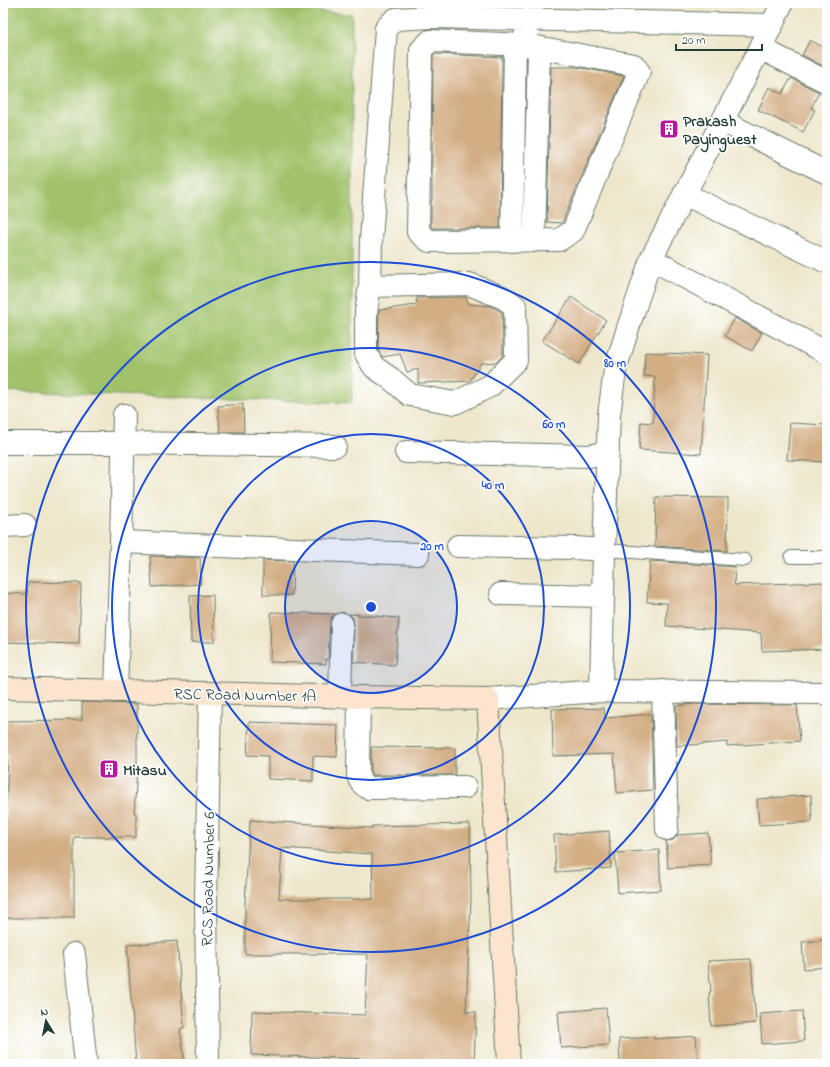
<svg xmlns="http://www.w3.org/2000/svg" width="830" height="1067" viewBox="0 0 830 1067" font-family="'Indie Flower',sans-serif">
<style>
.green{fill:#a1c26b;stroke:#608050}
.building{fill:#d3ad83;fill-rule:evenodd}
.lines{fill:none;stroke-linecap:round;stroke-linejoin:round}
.lane-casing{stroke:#677869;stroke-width:14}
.street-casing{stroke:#677869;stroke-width:24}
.secondary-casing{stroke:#677869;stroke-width:24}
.lane{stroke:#fff;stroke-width:12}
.street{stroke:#fff;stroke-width:22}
.secondary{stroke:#fce5cf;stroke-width:22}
.ring{fill:none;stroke:#1d4ed8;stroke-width:2}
.labels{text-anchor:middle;stroke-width:3.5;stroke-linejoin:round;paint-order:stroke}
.poi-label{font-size:16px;font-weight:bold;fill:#1f3d34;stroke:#fff;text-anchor:start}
.street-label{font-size:16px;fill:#1f3d34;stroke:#fff}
.centre{fill:#1d4ed8;stroke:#fff;stroke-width:2}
.ring-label{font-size:12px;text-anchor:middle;font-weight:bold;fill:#1d4ed8;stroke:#fff;stroke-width:3.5;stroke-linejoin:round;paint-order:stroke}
</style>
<rect width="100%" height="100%" fill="#fff"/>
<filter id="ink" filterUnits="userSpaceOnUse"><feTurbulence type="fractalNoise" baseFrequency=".025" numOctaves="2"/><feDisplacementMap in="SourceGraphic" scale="8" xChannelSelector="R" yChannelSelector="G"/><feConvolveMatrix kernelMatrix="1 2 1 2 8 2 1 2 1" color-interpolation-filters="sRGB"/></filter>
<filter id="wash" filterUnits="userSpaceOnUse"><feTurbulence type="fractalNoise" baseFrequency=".012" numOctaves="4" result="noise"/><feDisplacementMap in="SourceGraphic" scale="16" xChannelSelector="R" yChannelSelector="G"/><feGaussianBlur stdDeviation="0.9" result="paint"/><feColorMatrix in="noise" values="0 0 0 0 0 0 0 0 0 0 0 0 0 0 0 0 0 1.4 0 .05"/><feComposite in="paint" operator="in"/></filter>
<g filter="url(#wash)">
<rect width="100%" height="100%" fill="#eee7cc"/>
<!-- green -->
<path class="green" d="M 3,3 L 201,3 L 352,14 L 352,403 L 3,391 Z"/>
<g id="blocks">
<!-- building -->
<path class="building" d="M 810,40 L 827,49 L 827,68 L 802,55 Z
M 435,54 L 502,57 L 500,228 L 433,228 L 431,226 L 431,201 L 432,200 L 432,156 L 433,55 Z
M 551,67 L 577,67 L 624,76 L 562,223 L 547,222 Z
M 791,78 L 819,92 L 811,108 L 815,110 L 803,132 L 758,110 L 769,87 L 782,94 Z
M 466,297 L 468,304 L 490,306 L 502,312 L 503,343 L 503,355 L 497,362 L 481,363 L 470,381 L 418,383 L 418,369 L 407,372 L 400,354 L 382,357 L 378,350 L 379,310 L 416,305 L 417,298 Z
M 571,297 L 606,320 L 579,364 L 542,341 Z
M 735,318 L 762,333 L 752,351 L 725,336 Z
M 645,352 L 707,355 L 701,454 L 639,450 L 641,422 L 653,423 L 655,377 L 644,376 Z
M 243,404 L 244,432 L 220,432 L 218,406 Z
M 790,423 L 827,425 L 827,462 L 787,460 Z
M 656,497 L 728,498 L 727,551 L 655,546 Z
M 150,556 L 200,558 L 201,584 L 152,587 Z
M 263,560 L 293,561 L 292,595 L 263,595 Z
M 650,561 L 735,567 L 734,585 L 827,582 L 827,649 L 762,651 L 761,633 L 666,626 L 667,603 L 647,602 Z
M 28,582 L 81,583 L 79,644 L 3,642 L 3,593 L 27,594 Z
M 213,595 L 214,642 L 191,642 L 190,596 Z
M 271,612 L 335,614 L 331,618 L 330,623 L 328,660 L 326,659 L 326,664 L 270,662 Z
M 349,614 L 399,618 L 395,665 L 353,662 L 354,624 L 353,618 Z
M 82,702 L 137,704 L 137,772 L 134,813 L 136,813 L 136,837 L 74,837 L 74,918 L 3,918 L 3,840 L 5,840 L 8,755 L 3,755 L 3,721 L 82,720 Z
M 694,704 L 797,705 L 800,741 L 727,746 L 727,742 L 677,746 L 676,706 Z
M 604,708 L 605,718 L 651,714 L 653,790 L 617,793 L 614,754 L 553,756 L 552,709 Z
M 249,722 L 338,725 L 337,757 L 313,756 L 313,781 L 268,779 L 268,756 L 247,755 Z
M 371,747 L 455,748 L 455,775 L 371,775 Z
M 811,795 L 812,822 L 759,825 L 757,799 Z
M 250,820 L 372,828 L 372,826 L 470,824 L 471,899 L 466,1012 L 476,1012 L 474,1064 L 371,1064 L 371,1059 L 251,1055 L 252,1011 L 365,1015 L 368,954 L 245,954 L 245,901 ZM 282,848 L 372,854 L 373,899 L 279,899 Z
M 609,831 L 611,868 L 556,872 L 554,835 Z
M 708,833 L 711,865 L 668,868 L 666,841 L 673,840 L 678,835 Z
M 659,850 L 661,890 L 618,893 L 615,853 Z
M 827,940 L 827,967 L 804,969 L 802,942 Z
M 177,941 L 184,1028 L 180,1029 L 185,1064 L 136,1064 L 127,945 Z
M 751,959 L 756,1023 L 711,1026 L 709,992 L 711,992 L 708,961 Z
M 606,1008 L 609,1045 L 561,1048 L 558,1012 Z
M 802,1011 L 804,1041 L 762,1044 L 760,1014 Z
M 696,1036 L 698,1064 L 620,1064 L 619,1039 L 654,1037 L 654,1039 Z"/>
</g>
</g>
<g filter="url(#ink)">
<use href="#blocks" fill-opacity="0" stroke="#677869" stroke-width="1"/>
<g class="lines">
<!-- lane casing -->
<g class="lane-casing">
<path id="lane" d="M 604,550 L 745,560
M 791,557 L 827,557"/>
</g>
<!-- street casing -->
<g class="street-casing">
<path id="street" d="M 526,45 L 634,65 L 639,72 L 573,231 L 559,240 L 429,241 L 418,232 L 421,50 L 430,41 L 526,45 L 526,19
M 760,48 L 827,82
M 722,121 L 827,173
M 684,194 L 827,262
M 512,241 L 515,45
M 534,241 L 539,48
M 651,259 L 827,353
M 370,286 L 469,284 L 504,298 L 515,306 L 516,360 L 490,386 L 455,403 L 410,395 L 390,378 L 374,367 L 366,354 L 366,312 L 370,286 L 371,240 L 386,28 L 395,19 L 433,17 L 772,25
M 3,443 L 123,443 L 335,446
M 406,452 L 589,456 L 608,452
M 3,526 L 25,525
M 121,542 L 418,554
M 458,546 L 575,548 L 604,550
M 501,594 L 603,596
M 116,691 L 121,542 L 124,415
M 601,691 L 604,550 L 609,415 L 615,370 L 628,328 L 651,259 L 772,25 L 782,3
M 663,691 L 667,829
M 340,696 L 342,624
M 359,697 L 358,776 C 360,782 362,785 368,788 L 465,787
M 488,699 L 601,691 L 827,693
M 74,954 L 86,1064
M 208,1064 L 206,902 L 210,693"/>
</g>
<!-- secondary casing -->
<g class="secondary-casing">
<path id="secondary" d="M 3,688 L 359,697 L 488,699 L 509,1064"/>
</g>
<!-- lane -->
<use href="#lane" class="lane"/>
<!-- street -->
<use href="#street" class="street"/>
<!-- secondary -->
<use href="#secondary" class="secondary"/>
</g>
</g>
<!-- distance rings -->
<circle cx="371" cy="607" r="86" fill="#1d4ed8" fill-opacity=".12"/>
<g class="ring">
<circle cx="371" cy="607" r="86"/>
<circle cx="371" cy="607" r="173"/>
<circle cx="371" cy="607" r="259"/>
<circle cx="371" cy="607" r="345"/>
</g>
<!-- icons -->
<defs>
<g id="building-square" transform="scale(1)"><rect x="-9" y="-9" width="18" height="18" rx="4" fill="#b5179e" stroke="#fff"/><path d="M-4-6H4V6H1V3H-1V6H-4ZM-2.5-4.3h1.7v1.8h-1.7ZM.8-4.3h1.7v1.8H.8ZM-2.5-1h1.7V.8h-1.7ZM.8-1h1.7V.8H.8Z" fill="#fff"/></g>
</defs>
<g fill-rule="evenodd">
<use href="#building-square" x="669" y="129"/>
<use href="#building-square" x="109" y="769"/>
</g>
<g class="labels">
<!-- poi labels -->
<g class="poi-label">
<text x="683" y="126">Prakash<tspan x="683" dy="18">Payinguest</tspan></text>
<text x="123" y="775">Mitasu</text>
</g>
<!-- street labels -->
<g class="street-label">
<text transform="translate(245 694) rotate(1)" y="6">RSC Road Number 1A</text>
<text transform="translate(207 879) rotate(-89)" y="6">RCS Road Number 6</text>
</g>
</g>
<circle cx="371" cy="607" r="6" class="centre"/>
<g class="ring-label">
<text x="615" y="367">80 m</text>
<text x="554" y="428">60 m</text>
<text x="493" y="489">40 m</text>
<text x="432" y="550">20 m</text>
</g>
<!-- margin -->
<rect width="830" height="1067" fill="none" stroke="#fff" stroke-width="16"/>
<!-- north arrow -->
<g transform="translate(46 1021) rotate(350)" stroke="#ffffff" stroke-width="3" paint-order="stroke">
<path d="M0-3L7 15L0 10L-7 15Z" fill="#1f3d34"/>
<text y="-6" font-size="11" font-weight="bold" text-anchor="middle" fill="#1f3d34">N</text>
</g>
<!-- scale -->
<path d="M676 44v6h86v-6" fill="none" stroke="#1f3d34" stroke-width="2"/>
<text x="682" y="44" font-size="12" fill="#1f3d34" stroke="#ffffff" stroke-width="3" paint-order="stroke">20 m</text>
</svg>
